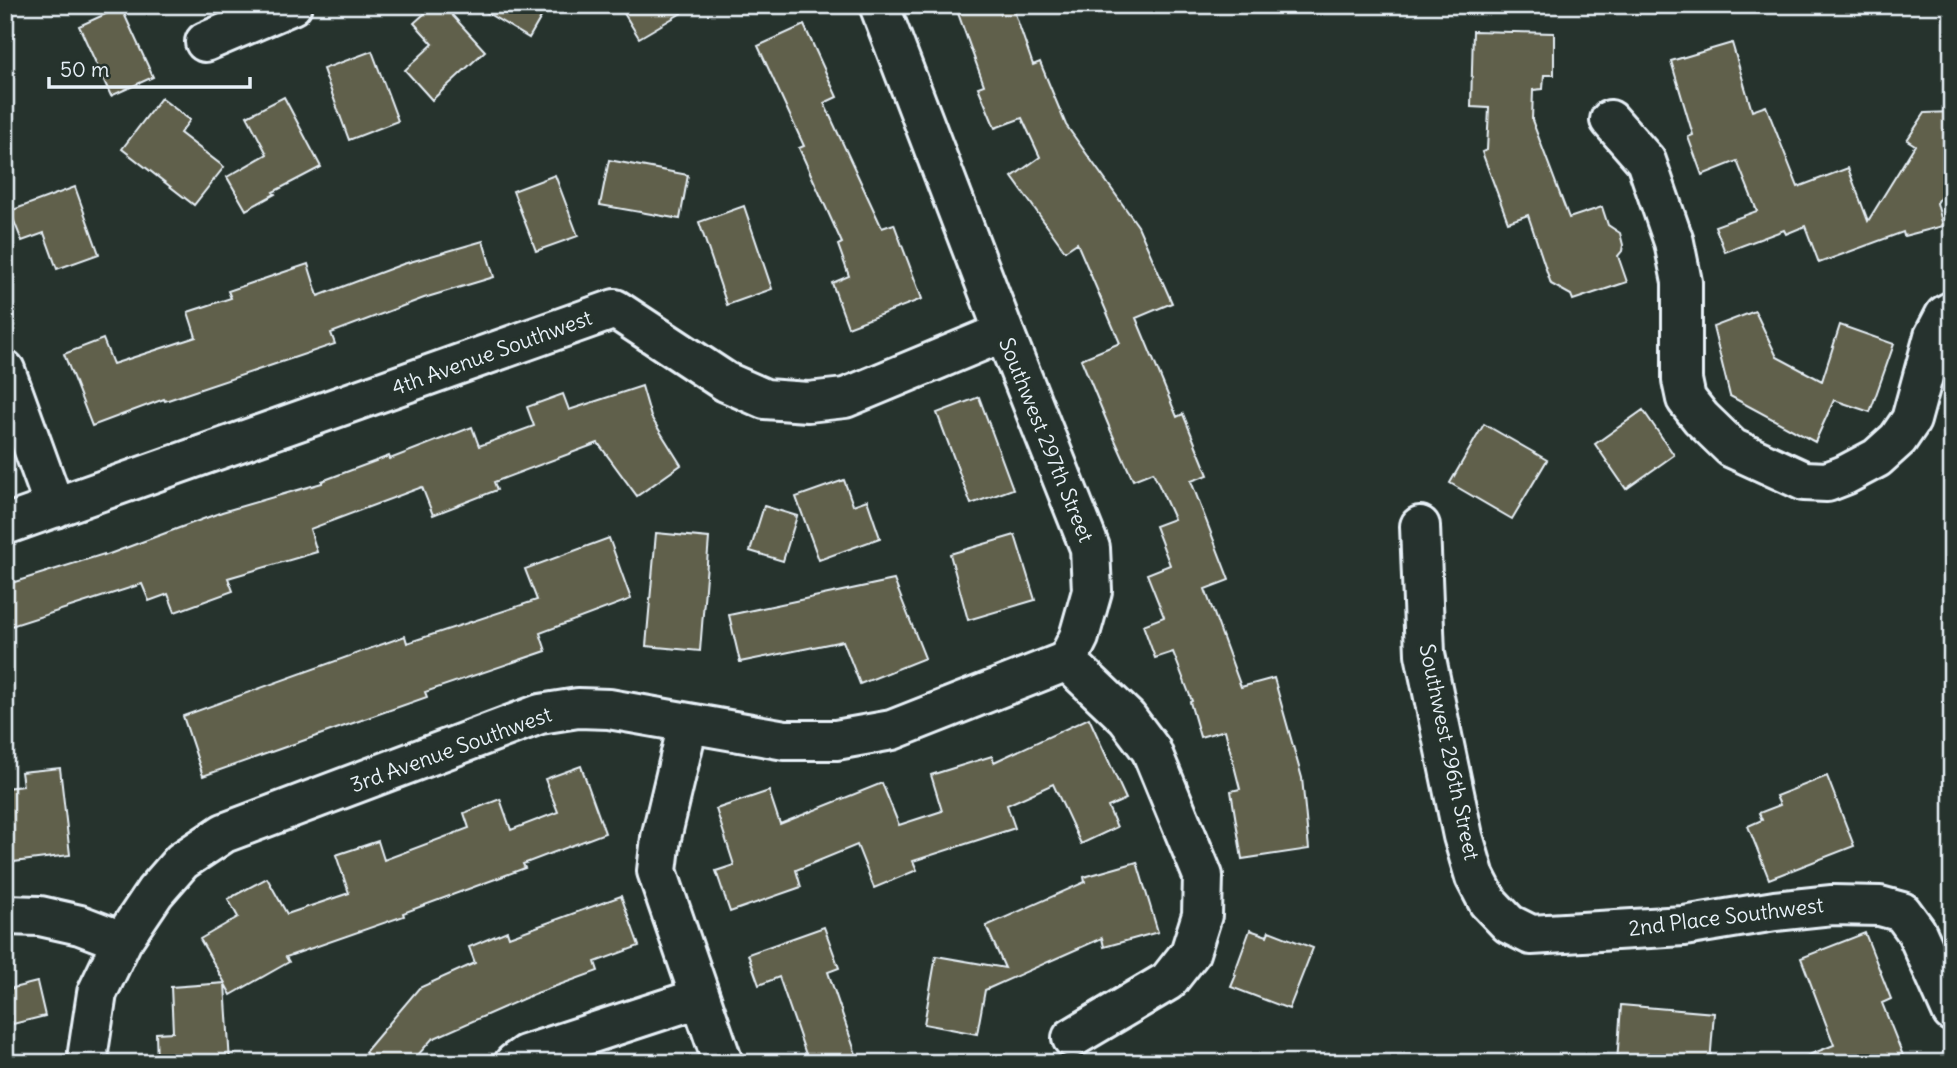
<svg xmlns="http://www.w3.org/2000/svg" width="1957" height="1068" viewBox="0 0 1957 1068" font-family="Delius,sans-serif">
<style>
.building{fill:#61614c;stroke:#e8f1f8;stroke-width:2}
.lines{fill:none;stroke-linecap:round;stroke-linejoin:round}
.minor-casing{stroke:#e8f1f8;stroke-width:44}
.minor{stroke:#26332d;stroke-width:38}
.labels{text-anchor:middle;stroke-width:7;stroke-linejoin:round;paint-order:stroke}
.street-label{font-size:21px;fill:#e8f1f8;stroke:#26332d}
</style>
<rect width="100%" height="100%" fill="#26332d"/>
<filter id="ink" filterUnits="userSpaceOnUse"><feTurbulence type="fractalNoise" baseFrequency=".0143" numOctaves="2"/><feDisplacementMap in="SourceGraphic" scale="14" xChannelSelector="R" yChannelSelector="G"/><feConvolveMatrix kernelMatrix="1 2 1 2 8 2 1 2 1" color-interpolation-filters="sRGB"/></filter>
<g filter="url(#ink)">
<!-- building -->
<path class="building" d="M 434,5 L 443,5 L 485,51 L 432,100 L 405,70 L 433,44 L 414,23 Z
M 474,5 L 548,5 L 529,38 Z
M 619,5 L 695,5 L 639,38 Z
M 955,5 L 1012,5 L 1033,65 L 1040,62 L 1066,125 L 1138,226 L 1172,303 L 1136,318 L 1177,417 L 1183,414 L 1208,475 L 1191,481 L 1229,580 L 1205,589 L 1241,687 L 1274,678 L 1302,778 L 1309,849 L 1242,859 L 1231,791 L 1240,789 L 1225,730 L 1200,737 L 1190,702 L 1192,701 L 1173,652 L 1155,658 L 1143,625 L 1164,617 L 1147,574 L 1170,565 L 1155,526 L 1174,519 L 1153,472 L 1133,480 L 1110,429 L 1081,359 L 1120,343 L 1077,243 L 1065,251 L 1012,177 L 1040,157 L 1022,118 L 995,128 L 978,87 L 984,85 Z
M 121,7 L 153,77 L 111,96 L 79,26 Z
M 804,25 L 837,97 L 824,103 L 882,228 L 894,224 L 922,299 L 848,327 L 832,283 L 849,276 L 838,245 L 842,243 L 799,148 L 804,146 L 758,46 Z
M 1473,31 L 1554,33 L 1554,75 L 1544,75 L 1543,89 L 1533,90 L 1532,120 L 1569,218 L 1602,207 L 1608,225 L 1620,233 L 1623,245 L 1622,251 L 1618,256 L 1627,282 L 1573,300 L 1571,295 L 1551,284 L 1528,215 L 1508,222 L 1482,152 L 1487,150 L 1489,108 L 1471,107 Z
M 1732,43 L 1752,111 L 1766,106 L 1798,187 L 1848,168 L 1868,221 L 1915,145 L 1907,140 L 1925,113 L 1952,112 L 1952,179 L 1937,203 L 1943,226 L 1904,236 L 1903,232 L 1819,263 L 1805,226 L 1786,234 L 1784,230 L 1725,252 L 1715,226 L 1757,211 L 1737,161 L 1702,175 L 1688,137 L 1693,135 L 1671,61 Z
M 372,51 L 398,121 L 349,140 L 323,69 Z
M 284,97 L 321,167 L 273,192 L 275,194 L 246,210 L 227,177 L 267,154 L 247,116 Z
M 161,98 L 190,120 L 180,133 L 224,167 L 194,205 L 122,149 Z
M 609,160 L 688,175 L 680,219 L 600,205 Z
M 555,175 L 578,236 L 536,251 L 513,191 Z
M 75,187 L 99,254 L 57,269 L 44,233 L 22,241 L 10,211 Z
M 744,206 L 772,289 L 727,305 L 699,222 Z
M 483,241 L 494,277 L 424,298 L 331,333 L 335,344 L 165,401 L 164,399 L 92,426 L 64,354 L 103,339 L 113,364 L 196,337 L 188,312 L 231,298 L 228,291 L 308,264 L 318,296 L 403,264 Z
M 1755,311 L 1777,357 L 1822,381 L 1840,325 L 1894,344 L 1870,412 L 1834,400 L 1815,442 L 1730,396 L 1713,327 Z
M 642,386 L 651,417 L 681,465 L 637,496 L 598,443 L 494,482 L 497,490 L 433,515 L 422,487 L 310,529 L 317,552 L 228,578 L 233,591 L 175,612 L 168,594 L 149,601 L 142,584 L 5,628 L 5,585 L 104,554 L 104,556 L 222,512 L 322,483 L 322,481 L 389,456 L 390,459 L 472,427 L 479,446 L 534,426 L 527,407 L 563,394 L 569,410 Z
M 979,397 L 1013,489 L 971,504 L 937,413 Z
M 1643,410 L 1674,455 L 1626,489 L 1595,444 Z
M 1484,424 L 1547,460 L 1512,519 L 1450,483 Z
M 844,480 L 853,505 L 867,500 L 880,538 L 819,560 L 796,497 Z
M 764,506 L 797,516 L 783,561 L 750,551 Z
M 656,533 L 709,538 L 700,651 L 646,646 Z
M 1015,535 L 1035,600 L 968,620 L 950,554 Z
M 609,538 L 631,599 L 540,633 L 546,651 L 425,692 L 427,697 L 203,776 L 183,716 L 405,636 L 407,643 L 537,600 L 525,569 Z
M 894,580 L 925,658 L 860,684 L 843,641 L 740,662 L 729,615 Z
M 1089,718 L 1126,799 L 1108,807 L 1117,827 L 1081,844 L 1053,784 L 1007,805 L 1015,828 L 913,861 L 917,870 L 874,888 L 857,845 L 796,870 L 801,887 L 730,912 L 716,871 L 734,865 L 716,809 L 769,791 L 780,824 L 882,783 L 899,825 L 942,811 L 931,775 L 992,756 L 994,762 Z
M 581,766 L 605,833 L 523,864 L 525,868 L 403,913 L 404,916 L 286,957 L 289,962 L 231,995 L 225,984 L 230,1063 L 157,1063 L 156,1033 L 173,1032 L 171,987 L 225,983 L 200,939 L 238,917 L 228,899 L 267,878 L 287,914 L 349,893 L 336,855 L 378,841 L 384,860 L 469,828 L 464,813 L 500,799 L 511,830 L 558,812 L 545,779 Z
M 60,768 L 70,855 L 5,863 L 5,788 L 23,786 L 21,772 Z
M 1827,776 L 1854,846 L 1769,879 L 1748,826 L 1762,820 L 1759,813 L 1780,805 L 1776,796 Z
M 1137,862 L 1158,932 L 1104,947 L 1102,938 L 985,990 L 977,1034 L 924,1024 L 936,956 L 1005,968 L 986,926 L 1085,882 L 1084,877 Z
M 621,896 L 639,946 L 595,962 L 598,971 L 534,994 L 432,1039 L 411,1063 L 377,1063 L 365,1052 L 419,988 L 475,963 L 469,947 L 507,931 L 509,937 Z
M 824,927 L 839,968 L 828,972 L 859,1063 L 809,1063 L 779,977 L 759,985 L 748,954 Z
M 1250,930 L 1267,936 L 1269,931 L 1313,948 L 1289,1009 L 1231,987 L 1236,975 L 1234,974 Z
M 1865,933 L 1891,999 L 1882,1003 L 1906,1063 L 1794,1063 L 1794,1061 L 1834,1045 L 1801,958 Z
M 37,982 L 45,1016 L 5,1026 L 5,990 Z
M 1621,1005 L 1714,1013 L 1710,1063 L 1617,1063 Z"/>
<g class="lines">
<!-- minor casing -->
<g class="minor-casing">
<path id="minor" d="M 879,5 L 1004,332 L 1090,548 L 1092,591 L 1079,637 L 1067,661
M 205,42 L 292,5
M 1610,120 L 1646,161 L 1674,242 L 1682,282 L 1682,380 L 1686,399 L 1701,418 L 1732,448 L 1804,481 L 1827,482 L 1845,475 L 1877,458 L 1898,439 L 1911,420 L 1934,336 L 1945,315 L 1952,311
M 5,370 L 55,508
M 5,525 L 615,309 L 726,382 L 765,399 L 808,402 L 845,398 L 1004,332
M 1420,526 L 1425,654 L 1463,836 L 1475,877 L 1488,902 L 1509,924 L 1531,935 L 1684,926 L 1775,911 L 1832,905 L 1880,906 L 1902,912 L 1916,931 L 1952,1012
M 1067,661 L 1127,718 L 1151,750 L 1203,876 L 1202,915 L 1190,953 L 1168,981 L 1072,1038
M 688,724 L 661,838 L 657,871 L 723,1063
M 5,915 L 40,916 L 80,925 L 122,941 L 155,892 L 182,861 L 224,833 L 540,714 L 578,708 L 609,709 L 785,740 L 836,740 L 892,730 L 1067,661
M 90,1063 L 88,1052 L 97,993 L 122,941
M 514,1063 L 525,1055 L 699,998"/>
</g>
<!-- minor -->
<use href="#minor" class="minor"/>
</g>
</g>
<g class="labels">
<!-- street labels -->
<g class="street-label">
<text transform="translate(492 353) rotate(-20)" y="7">4th Avenue Southwest</text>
<text transform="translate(1046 440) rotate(68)" y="7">Southwest 297th Street</text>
<text transform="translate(451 750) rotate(-20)" y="7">3rd Avenue Southwest</text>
<text transform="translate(1449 752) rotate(78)" y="7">Southwest 296th Street</text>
<text transform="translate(1726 917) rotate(-7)" y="7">2nd Place Southwest</text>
</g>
</g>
<!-- margin -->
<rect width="1957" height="1068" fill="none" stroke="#26332d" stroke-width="28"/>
<rect x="14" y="14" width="1929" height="1040" fill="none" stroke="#e8f1f8" stroke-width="2.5" filter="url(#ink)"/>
<!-- scale -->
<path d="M49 77v10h201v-10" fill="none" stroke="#e8f1f8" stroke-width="3.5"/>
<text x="60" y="77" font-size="21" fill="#e8f1f8" stroke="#26332d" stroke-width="5" paint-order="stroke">50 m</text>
</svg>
